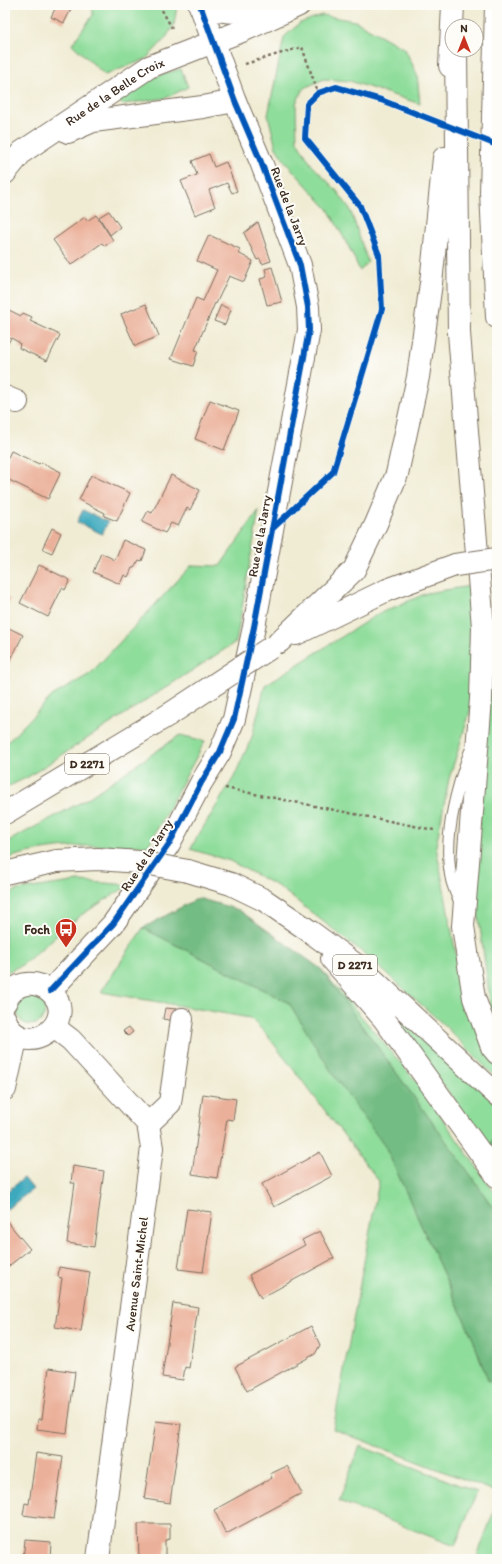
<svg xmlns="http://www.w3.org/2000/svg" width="502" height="1564" viewBox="0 0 502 1564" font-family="Itim,sans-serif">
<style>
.green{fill:#8fdd9b;stroke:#65845c}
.forest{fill:#73bc83;stroke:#577350}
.water{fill:#3da9bd;stroke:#3c6a6e}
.building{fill:#ebb09a}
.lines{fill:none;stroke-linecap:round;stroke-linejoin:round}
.lane-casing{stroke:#7a6e5e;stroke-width:13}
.street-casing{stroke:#7a6e5e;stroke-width:24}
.secondary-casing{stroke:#7a6e5e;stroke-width:24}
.primary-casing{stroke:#7a6e5e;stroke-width:24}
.path{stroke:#7a6e5e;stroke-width:2.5;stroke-dasharray:3 3;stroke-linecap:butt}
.lane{stroke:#fff;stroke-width:11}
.street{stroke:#fff;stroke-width:22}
.secondary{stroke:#fff;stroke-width:22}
.primary{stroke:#fff;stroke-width:22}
.primary-bridge-casing{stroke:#7a6e5e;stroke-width:24;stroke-linecap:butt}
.primary-bridge{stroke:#fff;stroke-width:22}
.cycleway-casing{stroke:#fdfcf7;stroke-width:8}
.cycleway{stroke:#0057b8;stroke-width:6}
.labels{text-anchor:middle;stroke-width:4;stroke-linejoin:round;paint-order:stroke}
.shield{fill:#fdfcf7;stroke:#75695f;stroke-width:1}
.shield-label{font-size:12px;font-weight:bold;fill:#3b2a1e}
.street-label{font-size:13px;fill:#3b2a1e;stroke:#fdfcf7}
.poi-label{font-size:13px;font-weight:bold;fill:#3b2a1e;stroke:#fdfcf7;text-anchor:end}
</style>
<rect width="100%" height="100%" fill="#fdfcf7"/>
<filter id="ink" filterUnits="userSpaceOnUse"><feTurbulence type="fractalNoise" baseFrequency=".025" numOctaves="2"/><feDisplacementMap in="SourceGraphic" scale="8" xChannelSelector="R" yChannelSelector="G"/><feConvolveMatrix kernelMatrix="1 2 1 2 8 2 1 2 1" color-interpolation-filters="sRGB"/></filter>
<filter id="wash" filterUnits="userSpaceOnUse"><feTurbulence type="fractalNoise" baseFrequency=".012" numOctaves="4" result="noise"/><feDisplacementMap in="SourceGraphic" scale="16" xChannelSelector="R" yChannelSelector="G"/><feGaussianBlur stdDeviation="0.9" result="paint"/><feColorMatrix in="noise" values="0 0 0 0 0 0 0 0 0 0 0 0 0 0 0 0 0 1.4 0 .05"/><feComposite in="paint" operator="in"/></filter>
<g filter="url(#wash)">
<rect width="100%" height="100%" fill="#f0ecd4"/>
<!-- green -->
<path class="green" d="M 92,5 L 177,5 L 177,6 L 174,25 L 165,39 L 146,59 L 105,75 L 72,44 L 93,15 Z
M 322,15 L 355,21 L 405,49 L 417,74 L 420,104 L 350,81 L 324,79 L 304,88 L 296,103 L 297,141 L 311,164 L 337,191 L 350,209 L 368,262 L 360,271 L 351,251 L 328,209 L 287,164 L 276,148 L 268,115 L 284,37 L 300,23 Z
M 181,69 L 188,87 L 166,98 L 124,104 L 120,103 L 119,100 C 128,85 164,73 181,69 Z
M 259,510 L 236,642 L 28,777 L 5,788 L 5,745 L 52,696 L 90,674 L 192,565 L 220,566 Z
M 470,586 L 474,699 L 449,779 L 436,846 L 465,1003 L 483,1045 L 497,1064 L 497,1079 L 444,1025 L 367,956 L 279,887 L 230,861 L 190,849 L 234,777 L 252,737 L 265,685 L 378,614 L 427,593 Z
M 497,591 L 497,1024 L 492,1016 L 476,897 L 491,593 Z
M 180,735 L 205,741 L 148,846 C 100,845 51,844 5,859 L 5,843 L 85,800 Z
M 79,881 L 129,885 L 81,915 L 22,965 L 5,973 L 5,895 L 18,890 Z
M 143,928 L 289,1003 L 386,1148 L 473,1339 L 488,1381 L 497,1383 L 497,1492 L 333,1429 L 379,1181 L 267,1035 L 250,1018 L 101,992 Z
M 321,969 L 416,1081 L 497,1196 L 497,1214 L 472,1177 Z
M17 1011a14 14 0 1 1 28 0a14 14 0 1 1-28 0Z
M 381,1002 L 497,1104 L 497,1133 L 489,1146 Z
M 360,1446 L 477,1492 L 455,1546 L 339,1501 Z
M 497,1503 L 497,1559 L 476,1559 Z"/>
<!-- forest -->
<path class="forest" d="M 198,898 L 239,910 L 321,969 L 472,1177 L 497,1214 L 497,1383 L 488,1381 L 473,1339 L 386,1148 L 334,1076 L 289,1003 L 143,928 Z
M 497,1133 L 497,1157 L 489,1146 Z"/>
<!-- water -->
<path class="water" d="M 83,510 L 108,522 L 102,534 L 77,522 Z
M 24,1178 L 33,1189 L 7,1209 L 5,1207 L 5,1193 Z"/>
<g id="blocks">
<!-- building -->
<path class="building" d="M 57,5 L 73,5 L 64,23 L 51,17 Z
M 209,154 L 214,167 L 226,162 L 237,191 L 232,193 L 227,183 L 209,190 L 215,207 L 195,215 L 181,181 L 197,175 L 192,161 Z
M 109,211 L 120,227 L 110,235 L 99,217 Z
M 96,215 L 113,240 L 105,246 L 102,243 L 71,265 L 53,240 L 85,217 L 87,221 Z
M 258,222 L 271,261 L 262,264 L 260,259 L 257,260 L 244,233 Z
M 209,235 L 240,249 L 238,253 L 253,261 L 244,282 L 229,276 L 216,304 L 215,303 L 195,350 L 198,351 L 193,366 L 171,359 L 196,298 L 203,301 L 217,270 L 197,261 Z
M 272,267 L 282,302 L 267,305 L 260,279 L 267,277 L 265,269 Z
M 146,304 L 159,336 L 135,346 L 121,314 Z
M 221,305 L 231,310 L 225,325 L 214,321 Z
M 5,308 L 21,316 L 23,313 L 32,317 L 30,321 L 60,335 L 47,361 L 19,348 L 20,343 L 11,338 L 7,345 L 5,344 Z
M 210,400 L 239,411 L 224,450 L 195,439 Z
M 11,451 L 39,464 L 41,462 L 61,472 L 48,499 L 5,478 L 5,464 Z
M 91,475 L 130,493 L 117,521 L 104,516 L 105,513 L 79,500 Z
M 171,475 L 200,490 L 190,510 L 187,508 L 178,526 L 171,523 L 165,533 L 142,522 L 148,511 L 152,513 Z
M 52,528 L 61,533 L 52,553 L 42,549 Z
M 123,540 L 146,550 L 142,561 L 139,560 L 134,568 L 132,568 L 128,577 L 124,575 L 120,584 L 93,572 L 101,553 L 115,560 Z
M 39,565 L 70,580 L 65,590 L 62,588 L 48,617 L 20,603 Z
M 5,597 L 10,599 L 5,609 Z
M 5,626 L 23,635 L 5,671 Z
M 165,1008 L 177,1009 L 176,1021 L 163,1019 Z
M 129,1027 L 133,1032 L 128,1036 L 123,1031 Z
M 203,1094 L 236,1099 L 233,1120 L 227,1119 L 217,1178 L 192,1174 Z
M 320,1152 L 332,1176 L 274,1207 L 262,1184 Z
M 73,1166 L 104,1171 L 94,1247 L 67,1243 L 75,1183 L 71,1183 Z
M 187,1209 L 212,1212 L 203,1272 L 178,1269 Z
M 5,1219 L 30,1249 L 5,1269 Z
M 320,1231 L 334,1258 L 261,1298 L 249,1275 L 305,1245 L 302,1240 Z
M 59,1267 L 90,1272 L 81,1331 L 55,1327 L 62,1278 L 58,1277 Z
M 173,1303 L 198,1307 L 189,1368 L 185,1367 L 183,1380 L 162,1377 Z
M 311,1326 L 320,1345 L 315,1354 L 247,1391 L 235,1367 Z
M 49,1368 L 75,1372 L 67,1433 L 37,1429 L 38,1419 L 42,1419 Z
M 156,1421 L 181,1424 L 170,1503 L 144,1499 Z
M 36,1453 L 63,1457 L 54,1519 L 23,1515 L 25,1503 L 29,1504 Z
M 287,1466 L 302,1493 L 226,1534 L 214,1510 L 272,1478 L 270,1474 Z
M 138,1524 L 170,1524 L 170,1539 L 165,1540 L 165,1559 L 139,1559 Z
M 25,1540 L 51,1542 L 50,1559 L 23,1559 Z"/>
</g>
</g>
<g filter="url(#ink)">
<use href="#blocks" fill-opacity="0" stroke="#7a6e5e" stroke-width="1"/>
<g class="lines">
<!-- lane casing -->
<g class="lane-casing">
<path id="lane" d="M 460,902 C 457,896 454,889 452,882 C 442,841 456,790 470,752"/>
</g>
<!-- street casing -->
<g class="street-casing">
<path id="street" d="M 200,6 C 230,16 259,11 290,8
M 5,397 L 17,402
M 54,1027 L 71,1040 L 148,1124 L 152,1148 L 98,1559
M 148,1124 L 170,1103 L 182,1019"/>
</g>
<!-- secondary casing -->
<g class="secondary-casing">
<g id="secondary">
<path d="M 68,132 L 93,121 L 203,107 L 235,101"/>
<path id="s1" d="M 5,173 L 22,152 L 149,67 L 213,42"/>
<path d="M 50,991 L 113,924 L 169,844 L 201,783 L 220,752 L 234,719 L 254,627 L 309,330 L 308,307 L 300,265 L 261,162 L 235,101 L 200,5"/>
<path d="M 5,1003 C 9,993 16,985 27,984 C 36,983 43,986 50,991 C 83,1021 22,1065 5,1019"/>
<path d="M 5,1089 L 17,1035"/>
</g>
</g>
<!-- primary casing -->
<g class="primary-casing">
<path id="primary" d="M 496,5 L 491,192 L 497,317
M 213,42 L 242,31 L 299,5
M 456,50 L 459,333 L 483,627 L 481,699 L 463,926 L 474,998 L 492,1047 L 497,1053
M 450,66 L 453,5
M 296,634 L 387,590
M 279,642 L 354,570 L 376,524 L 397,474 L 418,377 L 431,283 L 444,158
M 5,813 L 170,714
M 188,871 L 231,884 L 264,900 L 308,930 L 363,970 L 497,1095
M 5,873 L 57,861
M 332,959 L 384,1019 L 497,1176"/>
</g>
<!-- path -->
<path class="path" d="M 159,5 L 172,28
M 245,64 L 302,47 L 318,93
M 225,788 L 434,830"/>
<!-- lane -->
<use href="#lane" class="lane"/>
<!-- street -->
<use href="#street" class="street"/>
<!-- secondary -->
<use href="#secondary" class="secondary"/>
<!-- primary -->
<use href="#primary" class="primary"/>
<!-- primary-bridge casing -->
<g class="primary-bridge-casing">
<path id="primary-bridge" d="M 387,590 L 455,565 L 497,559
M 170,714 L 270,648
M 57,861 L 98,859 L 139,862 L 188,871"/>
</g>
<!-- primary-bridge -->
<use href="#primary-bridge" class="primary-bridge"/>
<!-- cycleway casing -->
<g class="cycleway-casing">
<path id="cycleway" d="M 272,529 L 333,472 L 382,309 L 379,255 L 360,206 L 305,138 L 307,104 L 318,93 L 336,87 L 381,100 L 497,145
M 50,991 L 113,924 L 169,844 L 201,783 L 220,752 L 234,719 L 254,627 L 309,330 L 308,307 L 300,265 L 261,162 L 235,101 L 200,5"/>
</g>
<!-- cycleway -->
<use href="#cycleway" class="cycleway"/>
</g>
</g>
<!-- icons -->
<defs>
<g id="bus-pin" transform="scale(1.15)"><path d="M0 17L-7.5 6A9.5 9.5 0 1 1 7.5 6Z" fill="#c8321e" stroke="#fdfcf7"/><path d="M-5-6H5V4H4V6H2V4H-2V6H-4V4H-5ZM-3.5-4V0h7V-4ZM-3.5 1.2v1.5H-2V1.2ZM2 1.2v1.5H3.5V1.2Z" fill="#fff"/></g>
</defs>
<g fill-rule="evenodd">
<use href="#bus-pin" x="66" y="929"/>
</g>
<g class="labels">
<!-- shield labels -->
<g class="shield">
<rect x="65" y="754" width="44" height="20" rx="3"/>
<rect x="333" y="955" width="44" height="20" rx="3"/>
</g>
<g class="shield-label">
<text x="87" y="768">D 2271</text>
<text x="355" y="969">D 2271</text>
</g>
<!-- street labels -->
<g class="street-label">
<text dy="5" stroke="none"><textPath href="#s1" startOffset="138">Rue de la Belle Croix</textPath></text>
<text transform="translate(290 206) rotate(69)" y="5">Rue de la Jarry</text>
<text transform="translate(259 536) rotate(-80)" y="5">Rue de la Jarry</text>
<text transform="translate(146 855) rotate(-57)" y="5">Rue de la Jarry</text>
<text transform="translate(136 1274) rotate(-83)" y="5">Avenue Saint-Michel</text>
</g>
<!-- poi labels -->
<g class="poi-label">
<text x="50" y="934">Foch</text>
</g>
</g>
<!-- margin -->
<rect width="502" height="1564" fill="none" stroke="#fdfcf7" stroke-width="20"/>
<!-- north arrow -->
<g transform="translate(464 38)"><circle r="19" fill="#fdfcf7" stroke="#afa8a0"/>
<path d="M0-3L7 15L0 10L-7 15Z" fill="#c8321e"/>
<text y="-6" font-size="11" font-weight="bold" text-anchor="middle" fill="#3b2a1e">N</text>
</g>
</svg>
